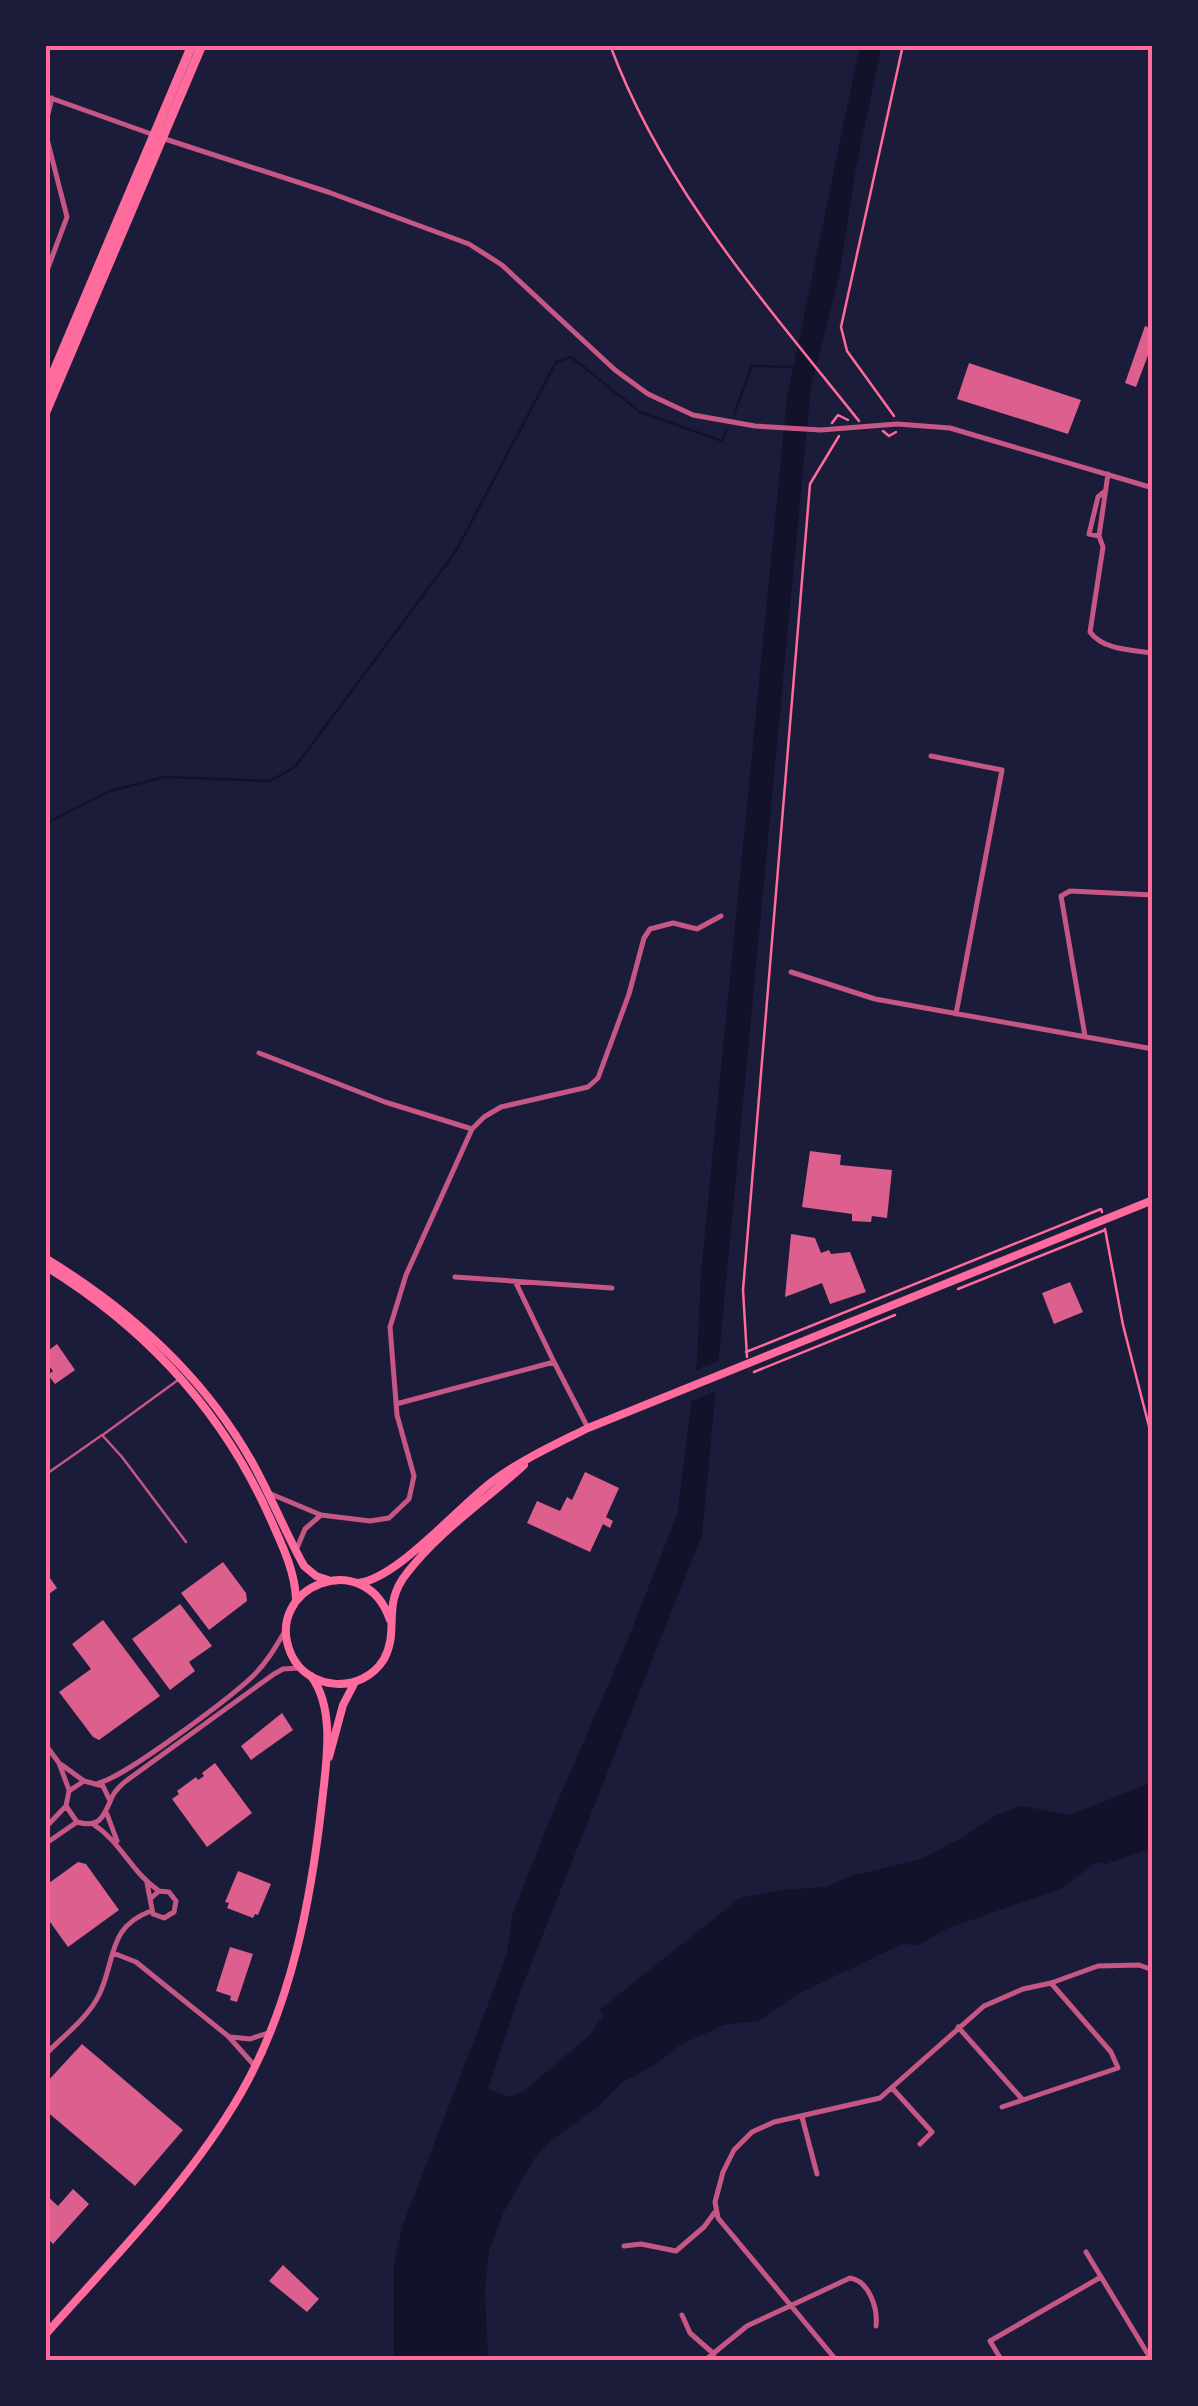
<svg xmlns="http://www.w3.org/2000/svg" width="1198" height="2406" viewBox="0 0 1198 2406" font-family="'Alegreya Sans',sans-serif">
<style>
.water{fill:#12122b}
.pier{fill:#1b1b3a}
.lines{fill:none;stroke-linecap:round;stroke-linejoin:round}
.stream{stroke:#12122b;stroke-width:2.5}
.building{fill:#dd5f8e}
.path{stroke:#ff6b9d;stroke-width:2.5}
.service{stroke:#c65784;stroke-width:2.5}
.minor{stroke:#c65784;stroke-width:5}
.secondary{stroke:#ff6b9d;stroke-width:8}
.trunk{stroke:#ff6b9d;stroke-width:9}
.neatline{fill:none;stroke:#ff6b9d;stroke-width:4}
</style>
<rect width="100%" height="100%" fill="#1b1b3a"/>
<!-- water -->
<path class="water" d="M 860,45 L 882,45 L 856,167 L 839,277 L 811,385 L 702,1535 L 522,1987 L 488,2089 L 509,2097 L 523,2092 L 591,2034 L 604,2014 L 599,2010 L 740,1898 L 781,1890 L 827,1887 L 851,1876 L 921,1859 L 960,1839 L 994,1816 L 1021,1806 L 1070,1815 L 1153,1782 L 1153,1848 L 1106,1864 L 1096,1862 L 1061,1889 L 948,1928 L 919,1945 L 902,1944 L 796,1995 L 759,2021 L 724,2025 L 680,2045 L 653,2066 L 624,2081 L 599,2106 L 552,2140 L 536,2156 L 503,2213 L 489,2251 L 485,2289 L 488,2361 L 394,2361 L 394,2263 L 402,2227 L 497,1981 L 507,1953 L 512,1916 L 550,1819 L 626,1644 L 677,1515 L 697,1361 L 701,1273 L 787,398 Z"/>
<!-- pier -->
<path class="pier" d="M 726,1358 L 722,1389 L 687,1403 L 691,1372 Z"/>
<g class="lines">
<!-- stream -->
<path class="stream" d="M 734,414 L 752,366 L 794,367
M 45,824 L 110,791 L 165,777 L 270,781 L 295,767 L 456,551 L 556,362 L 571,357 L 640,412 L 722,441 L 726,431"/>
</g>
<!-- building -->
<path class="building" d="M 1145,326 L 1153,329 L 1153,342 L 1136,387 L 1125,383 Z
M 969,363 L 1081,400 L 1068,434 L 957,399 Z
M 810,1151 L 841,1155 L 840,1165 L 892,1170 L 887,1218 L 872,1216 L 871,1222 L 852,1221 L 852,1214 L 802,1207 Z
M 791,1234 L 815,1238 L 821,1253 L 829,1250 L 831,1254 L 850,1252 L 866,1292 L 830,1304 L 822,1283 L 785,1297 Z
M 1070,1282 L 1083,1312 L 1054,1324 L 1042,1293 Z
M 57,1344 L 75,1370 L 55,1384 L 48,1375 L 53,1371 L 45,1361 L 45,1353 Z
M 585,1472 L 619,1488 L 606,1517 L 613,1521 L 610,1528 L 603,1524 L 590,1552 L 527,1523 L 537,1501 L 560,1511 L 567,1497 L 572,1500 Z
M 223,1562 L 246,1593 L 247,1601 L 209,1630 L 181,1593 Z
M 45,1571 L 57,1588 L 45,1597 Z
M 180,1604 L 212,1646 L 189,1662 L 195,1671 L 170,1690 L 132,1639 Z
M 103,1620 L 160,1696 L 99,1740 L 93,1737 L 59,1692 L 91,1669 L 72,1644 Z
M 282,1713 L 293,1730 L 251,1760 L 241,1746 Z
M 215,1763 L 252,1813 L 207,1847 L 172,1799 L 179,1794 L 177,1791 L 196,1777 L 198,1780 L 204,1776 L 202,1773 Z
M 78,1862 L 86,1864 L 119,1910 L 68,1947 L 45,1915 L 45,1886 Z
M 238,1871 L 271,1884 L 258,1915 L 255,1914 L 253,1918 L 227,1908 L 229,1903 L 225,1902 Z
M 230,1947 L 253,1954 L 237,2002 L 230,2000 L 231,1996 L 216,1991 Z
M 82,2044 L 183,2130 L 135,2186 L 45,2110 L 45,2084 Z
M 73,2189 L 89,2204 L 53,2244 L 45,2236 L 45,2194 L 58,2206 Z
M 283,2265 L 319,2299 L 307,2312 L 269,2281 Z"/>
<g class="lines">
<!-- path -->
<path class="path" d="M 610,45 C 663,188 765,303 859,421
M 894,416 L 847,351 L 841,327 L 903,45
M 832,423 L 838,415 L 848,420
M 883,431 L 889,436 L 896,432
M 1105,1229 L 1123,1325 L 1153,1442
M 958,1289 L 1105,1230
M 746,1352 L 1101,1209 L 1102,1212
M 747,1357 L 743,1290 L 810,484 L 839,436
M 754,1372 L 895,1315"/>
<!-- service -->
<path class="service" d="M 104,1434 L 178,1380
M 45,1475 L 102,1435 L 122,1457 L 186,1542"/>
<!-- minor -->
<path class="minor" d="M 45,96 L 154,135
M 45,126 L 52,98
M 45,131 L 67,217 L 45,276
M 165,139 L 328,192 L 469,244 L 502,265 L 615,370 L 648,394 L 693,415 L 755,426 L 821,430 L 897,424 L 950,428 L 1153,488
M 1108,474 L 1099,536 L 1103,547 L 1090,632 C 1103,650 1132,650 1153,653
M 1099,536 L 1089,534 L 1098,497 L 1104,492
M 931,756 L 1002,770 L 956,1014
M 791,972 L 875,999 L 1153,1049
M 1085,1036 L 1061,896 L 1070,891 L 1153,895
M 259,1053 L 385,1102 L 472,1129
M 455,1277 L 612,1288
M 554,1362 L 588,1428
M 396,1404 L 554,1362 L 515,1281
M 271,1494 L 321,1515 L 370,1521 L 389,1518 L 409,1499 L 414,1476 L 397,1415 L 390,1327 L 406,1275 L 472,1129 L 484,1117 L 501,1107 L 588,1087 L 598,1078 L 629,994 L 644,938 L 650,929 L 673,923 L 697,929 L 721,916
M 297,1548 L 305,1529 L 321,1515
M 45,1744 L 59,1763 L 69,1790
M 62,1765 L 84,1781
M 99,1783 C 126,1776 230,1698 253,1676 C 267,1662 275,1648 285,1631
M 110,1801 L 103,1786 L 84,1781 L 69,1791 L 66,1806 L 77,1822 C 101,1829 104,1815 112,1797 C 116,1789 123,1783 130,1778 L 274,1674 L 283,1669 L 298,1668
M 107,1814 L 117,1841
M 93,1824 C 121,1842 132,1873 159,1891
M 45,1828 L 66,1806
M 45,1844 L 77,1822
M 147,1883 L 153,1914 L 164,1918 L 174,1912 L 176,1901 L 169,1892 L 159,1891 L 150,1899
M 113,1953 L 136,1962 L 228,2036 L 254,2065
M 958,2027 L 1023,2100 L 1118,2068 L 1111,2052 L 1051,1983
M 231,2037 L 250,2039 L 268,2033
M 45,2055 C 62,2037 88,2018 99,1995 C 116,1960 107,1927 151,1911
M 893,2089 L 932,2132 L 920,2144
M 1002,2107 L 1023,2100
M 802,2117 L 817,2174
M 624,2246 L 641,2244 L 676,2251 L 704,2227 L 715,2212
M 1086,2252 L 1152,2361
M 682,2315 L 690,2333 L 714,2354
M 704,2361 L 747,2326 L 850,2278 C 869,2281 878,2308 876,2326
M 837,2361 L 718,2218 L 715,2202 L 723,2172 L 734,2150 L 752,2132 L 774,2122 L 880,2098 L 984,2006 L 1023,1989 L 1051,1983 L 1098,1966 L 1139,1965 L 1153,1970
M 1002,2361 L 990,2341 L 1101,2277"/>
<!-- secondary -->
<path class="secondary" d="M 45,1258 C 129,1309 203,1375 252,1462 C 271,1496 285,1532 304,1566 L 316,1576 L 328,1580
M 45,1266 C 146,1328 223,1411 271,1520 C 282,1545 295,1571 296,1599
M 358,1583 C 397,1579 458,1507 493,1481 C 521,1460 556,1444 588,1428 L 1153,1200
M 390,1620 C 365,1545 262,1587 291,1654 C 308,1692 363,1694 384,1659 C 400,1630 381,1605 407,1573 C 439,1531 486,1500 524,1465
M 329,1757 L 343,1705 L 355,1682
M 45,2335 C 113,2258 189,2183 241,2093 C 291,2006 311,1901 322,1802 C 326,1765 336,1709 311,1676"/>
<!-- trunk -->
<path class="trunk" d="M 45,392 L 192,45
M 45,414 L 202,45"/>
</g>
<!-- border -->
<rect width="1198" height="2406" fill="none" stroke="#1b1b3a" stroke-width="95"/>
<rect x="48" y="48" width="1102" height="2310" class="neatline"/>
</svg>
